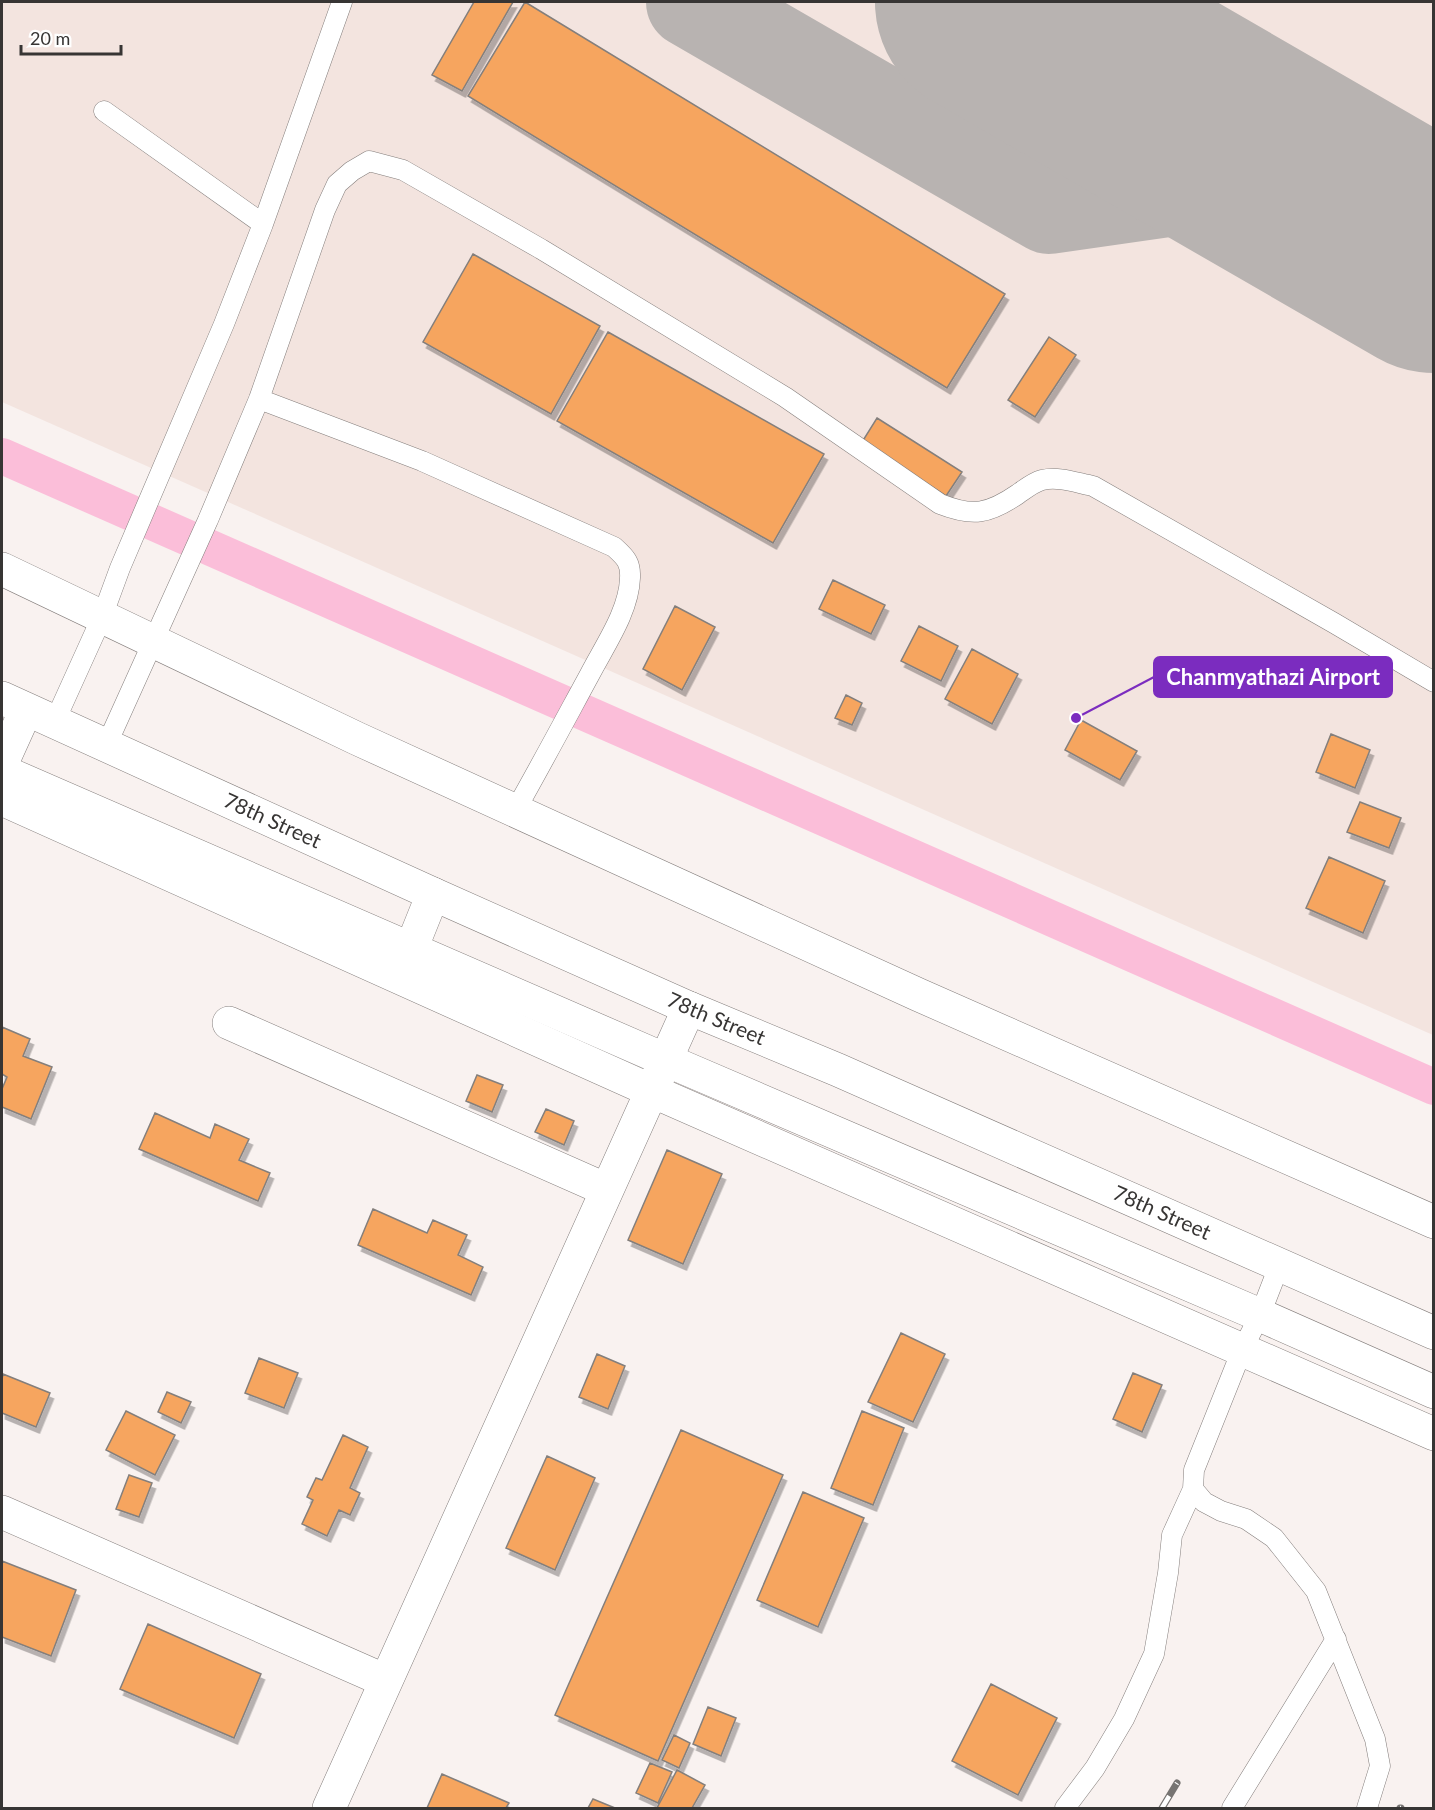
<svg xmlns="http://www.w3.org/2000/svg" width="1435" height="1810" viewBox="0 0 1435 1810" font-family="Lato,sans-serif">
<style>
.built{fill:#f3e4df}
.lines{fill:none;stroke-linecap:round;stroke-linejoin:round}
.canal{stroke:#fbbed9;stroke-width:36}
.taxiway{stroke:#b8b3b1;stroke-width:92}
.runway{stroke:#b8b3b1;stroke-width:228}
.building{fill:#f6a55e;stroke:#847f7c;stroke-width:1.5;filter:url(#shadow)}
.lane-casing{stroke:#847e7c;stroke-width:21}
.street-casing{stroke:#847e7c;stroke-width:34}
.primary-casing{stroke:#847e7c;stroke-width:34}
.highway-casing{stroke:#847e7c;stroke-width:34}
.lane{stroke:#fff;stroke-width:20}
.street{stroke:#fff;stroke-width:33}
.primary{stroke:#fff;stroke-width:33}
.highway{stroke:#fff;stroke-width:33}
.rail-casing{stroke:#777472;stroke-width:7}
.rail{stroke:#fff;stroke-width:4.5;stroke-dasharray:14;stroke-linecap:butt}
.labels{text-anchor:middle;stroke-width:4.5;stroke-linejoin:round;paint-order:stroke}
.street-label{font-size:21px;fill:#373534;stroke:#fff}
.leader{fill:none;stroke:#7b2cbf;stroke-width:2}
.callout-dot{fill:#7b2cbf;stroke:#fff;stroke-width:2}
.callout{fill:#7b2cbf;stroke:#7b2cbf;stroke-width:2}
.callout-label{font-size:22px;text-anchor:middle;font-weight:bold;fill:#fff}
</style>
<defs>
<filter id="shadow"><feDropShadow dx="3.5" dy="6" stdDeviation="0" flood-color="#0004"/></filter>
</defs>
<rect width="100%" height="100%" fill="#f9f2f0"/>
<!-- built -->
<path class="built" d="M 2,2 L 1433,2 L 1433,1035 L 2,402 Z"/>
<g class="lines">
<!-- canal -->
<path class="canal" d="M 2,456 L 1434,1087"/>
<!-- taxiway -->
<path class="taxiway" d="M 692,2 L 1049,208 L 1287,174"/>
<!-- runway -->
<path class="runway" d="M 989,2 L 1434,259"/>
</g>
<!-- building -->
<path class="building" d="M 474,2 L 513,2 L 462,91 L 432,75 Z
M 525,2 L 1005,294 L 947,388 L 468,96 Z
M 473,254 L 600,326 L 551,414 L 423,342 Z
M 608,332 L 824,454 L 773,543 L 557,421 Z
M 1049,337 L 1076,355 L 1035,417 L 1008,400 Z
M 877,418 L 962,472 L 946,496 L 862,442 Z
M 833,580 L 885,605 L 871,634 L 819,609 Z
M 675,606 L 715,627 L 682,690 L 643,669 Z
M 919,626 L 958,646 L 941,681 L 901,661 Z
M 972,649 L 1018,674 L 992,724 L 945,699 Z
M 846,695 L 862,703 L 852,725 L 835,718 Z
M 1081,720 L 1137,751 L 1120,780 L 1065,750 Z
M 1331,734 L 1370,750 L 1355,788 L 1316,772 Z
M 1360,802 L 1401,818 L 1389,848 L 1347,832 Z
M 1329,857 L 1385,881 L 1363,933 L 1306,908 Z
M 2,1027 L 30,1039 L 23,1056 L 52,1067 L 31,1119 L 2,1107 L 2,1089 L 7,1077 L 2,1074 Z
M 477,1075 L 503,1085 L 492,1112 L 466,1101 Z
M 546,1109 L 574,1121 L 564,1145 L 535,1132 Z
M 155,1113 L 210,1138 L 215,1124 L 249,1139 L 239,1160 L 270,1173 L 258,1201 L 139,1149 Z
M 667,1150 L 722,1174 L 683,1264 L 628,1240 Z
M 373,1209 L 427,1233 L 433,1220 L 467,1235 L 458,1255 L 483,1267 L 471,1295 L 358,1245 Z
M 901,1333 L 945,1354 L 913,1422 L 868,1402 Z
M 597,1354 L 625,1366 L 608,1409 L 579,1397 Z
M 259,1358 L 298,1373 L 284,1408 L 245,1393 Z
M 1133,1373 L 1162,1385 L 1142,1432 L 1113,1419 Z
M 3,1374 L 50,1393 L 36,1427 L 2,1413 L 2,1379 Z
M 167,1392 L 191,1402 L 181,1423 L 158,1412 Z
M 126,1411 L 175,1435 L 155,1475 L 106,1450 Z
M 862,1411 L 904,1428 L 873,1505 L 831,1488 Z
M 681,1430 L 783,1475 L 658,1761 L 555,1715 Z
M 343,1435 L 368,1447 L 350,1488 L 360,1493 L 350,1515 L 339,1510 L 327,1536 L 302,1524 L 313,1500 L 307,1497 L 316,1478 L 322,1480 Z
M 547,1456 L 595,1478 L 555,1570 L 506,1548 Z
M 129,1475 L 152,1483 L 139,1517 L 116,1509 Z
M 803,1492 L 864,1518 L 818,1627 L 757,1600 Z
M 2,1561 L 76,1590 L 51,1656 L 2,1637 Z
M 148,1624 L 261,1674 L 234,1738 L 120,1689 Z
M 991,1684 L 1057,1718 L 1018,1795 L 952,1761 Z
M 708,1707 L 736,1718 L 721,1756 L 693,1744 Z
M 674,1735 L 690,1743 L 679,1768 L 662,1760 Z
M 650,1763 L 672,1772 L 658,1803 L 636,1793 Z
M 677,1770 L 705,1785 L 692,1808 L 657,1808 Z
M 442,1774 L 509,1803 L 506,1808 L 427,1808 Z
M 593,1799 L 615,1808 L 588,1808 Z"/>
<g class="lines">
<!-- lane casing -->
<g class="lane-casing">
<path id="lane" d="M 104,111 L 263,224
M 259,399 L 422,461 L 614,547 C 625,557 631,562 630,578 C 629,611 605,645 590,674 C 565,720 541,765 515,811
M 54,723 L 102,617 L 120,568 L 224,324 L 263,224 L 342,2
M 106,746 L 208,520 L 259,399 L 325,210 L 337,184 L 352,171 L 369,161 L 403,170 L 541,249 L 785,397 L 940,504 C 973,517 989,514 1018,494 C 1025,489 1034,482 1042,480 C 1059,476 1077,483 1093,486 L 1334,623 L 1434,682
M 1279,1266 L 1260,1315 L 1242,1350 L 1194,1470 L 1193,1489 L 1204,1502 L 1221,1511 L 1246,1519 L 1274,1538 L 1316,1591 L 1375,1739 L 1380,1766 L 1367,1808
M 1065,1808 L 1095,1768 L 1124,1719 L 1154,1654 L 1168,1573 L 1172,1535 L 1193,1489
M 1232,1808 L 1336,1639"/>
</g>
<!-- street casing -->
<g class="street-casing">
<path id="street" d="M 2,569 L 358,739 L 919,995 L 1434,1222
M 2,799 L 652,1091 L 1434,1434
M 229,1023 L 607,1190
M 2,1512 L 386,1681
M 329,1808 L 689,1008"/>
</g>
<!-- primary casing -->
<g class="primary-casing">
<g id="primary">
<path id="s1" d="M 2,698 L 433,894 L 689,1008 L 838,1070 L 1434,1333"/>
<path d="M 2,771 L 666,1060 L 1260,1315 L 1434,1392"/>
</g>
</g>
<!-- highway casing -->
<g class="highway-casing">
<path id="highway" d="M 2,763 L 26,710
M 411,949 L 433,894"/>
</g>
<!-- lane -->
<use href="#lane" class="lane"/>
<!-- street -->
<use href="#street" class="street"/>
<!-- primary -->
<use href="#primary" class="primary"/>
<!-- highway -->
<use href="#highway" class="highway"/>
<!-- rail casing -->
<g class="rail-casing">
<path id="rail" d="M 1162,1808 L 1177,1783
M 1400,1808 L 1401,1808"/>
</g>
<!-- rail -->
<use href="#rail" class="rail"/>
</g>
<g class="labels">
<!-- street labels -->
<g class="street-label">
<text dy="7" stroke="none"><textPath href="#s1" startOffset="297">78th Street</textPath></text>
<text dy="7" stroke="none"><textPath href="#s1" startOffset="783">78th Street</textPath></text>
<text dy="7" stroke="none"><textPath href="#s1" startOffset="1269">78th Street</textPath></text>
</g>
</g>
<!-- callouts -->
<path class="leader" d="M1076 718L1154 677"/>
<circle class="callout-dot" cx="1076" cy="718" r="6"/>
<rect class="callout" x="1154" y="657" width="238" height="40" rx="6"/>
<g class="callout-label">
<text x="1273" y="685">Chanmyathazi Airport</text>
</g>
<!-- border -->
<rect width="1435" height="1810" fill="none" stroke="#373534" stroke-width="6"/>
<!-- scale -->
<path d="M21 45v9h100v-9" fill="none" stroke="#373534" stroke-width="3"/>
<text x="30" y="45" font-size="18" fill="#373534" stroke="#ffffff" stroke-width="4.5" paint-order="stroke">20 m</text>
</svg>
